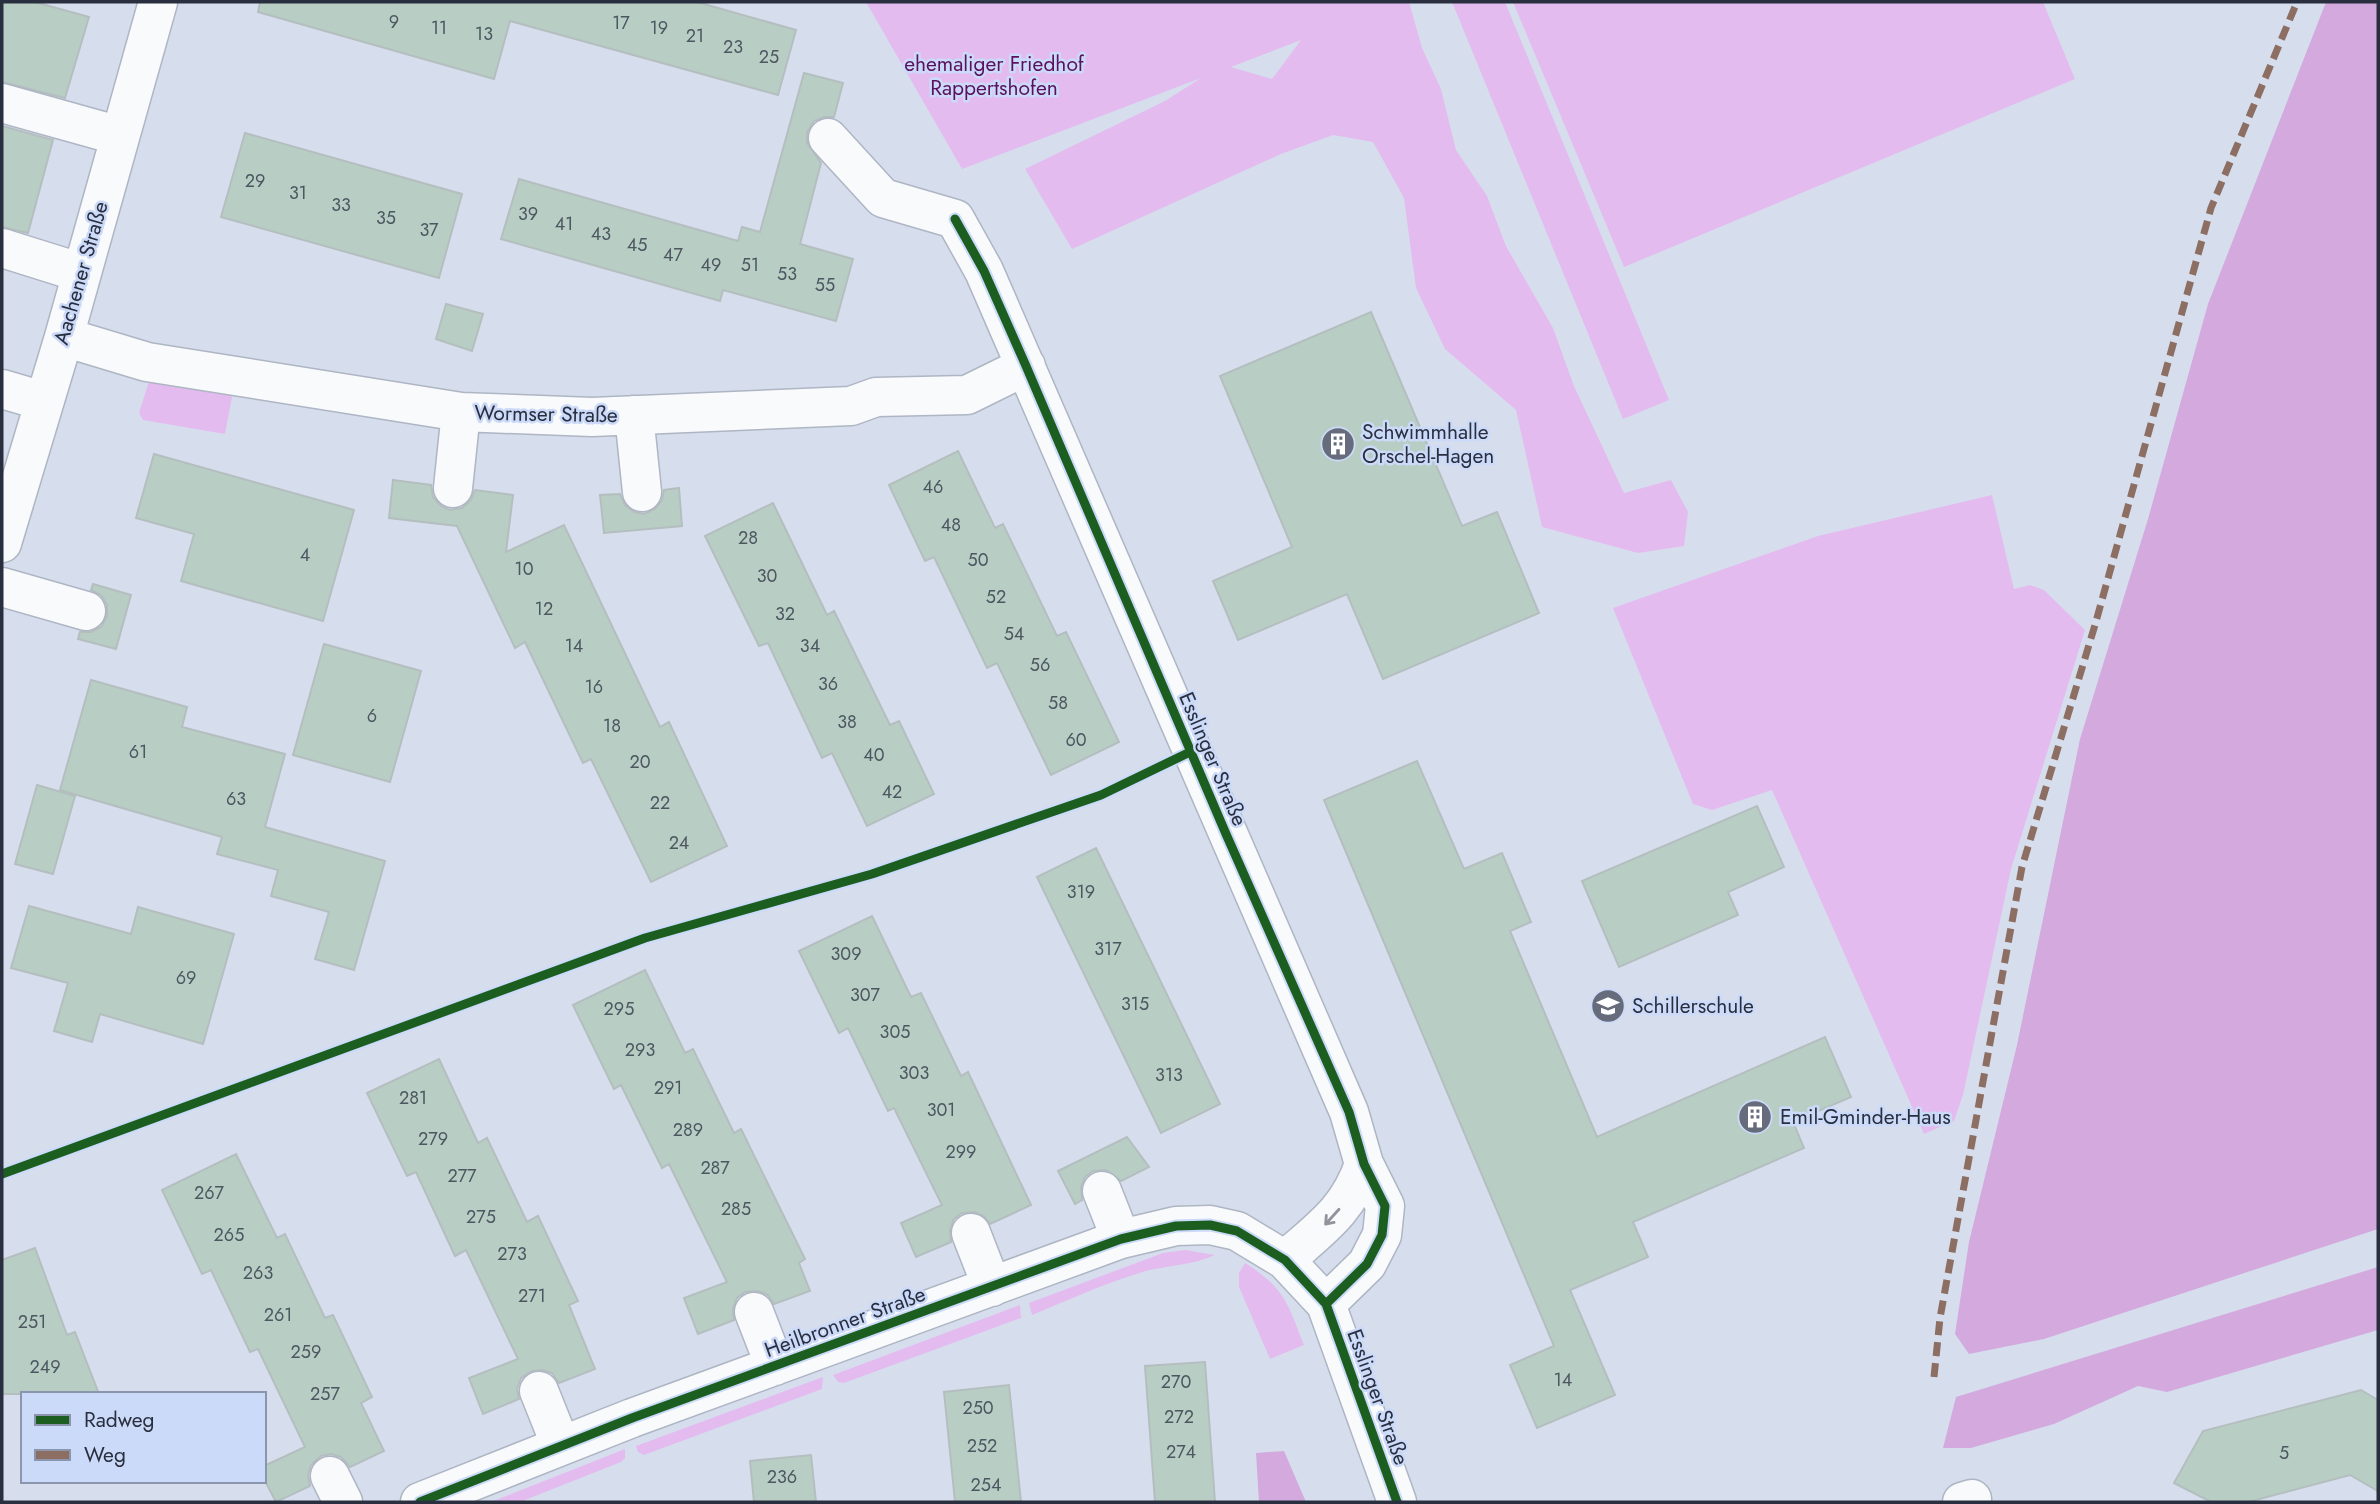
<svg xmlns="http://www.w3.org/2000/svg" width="2380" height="1504" viewBox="0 0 2380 1504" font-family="Jost,sans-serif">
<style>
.green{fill:#e4bbef;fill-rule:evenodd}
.forest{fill:#d3a9de}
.building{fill:#b8cec5;stroke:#b4bebf;stroke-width:2}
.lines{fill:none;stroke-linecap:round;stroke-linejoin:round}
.minor-casing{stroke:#aeb5c3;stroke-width:41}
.minor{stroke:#f9fafc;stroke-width:38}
.quiet{stroke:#8d6e63;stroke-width:7;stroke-dasharray:14 7;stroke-linecap:butt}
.cycleway-casing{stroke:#ccdaf9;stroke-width:13}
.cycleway{stroke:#1b5e20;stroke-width:9}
.oneway{stroke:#91949d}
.labels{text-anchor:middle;stroke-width:5;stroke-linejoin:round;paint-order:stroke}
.number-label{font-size:18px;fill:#4d5760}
.park-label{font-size:21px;fill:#5c115e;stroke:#ccdaf9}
.street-label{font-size:21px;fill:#292f3e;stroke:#ccdaf9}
.poi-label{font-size:21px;fill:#292f3e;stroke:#ccdaf9;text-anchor:start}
</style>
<rect width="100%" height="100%" fill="#d6deee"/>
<!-- green -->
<path class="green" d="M 866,2 L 1409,2 L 1422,48 L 1441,89 L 1456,150 L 1487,196 L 1506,246 L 1553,328 L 1574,386 L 1624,493 L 1671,480 L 1688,512 L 1684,546 L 1638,553 L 1542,527 L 1516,410 L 1445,349 L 1416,288 L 1404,198 L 1373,142 L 1333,135 L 1281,154 L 1072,249 L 1025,169 L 1165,101 L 1201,78 L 962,169 ZM 1301,40 L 1272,79 L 1231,67 Z
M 1452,2 L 1505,2 L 1669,400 L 1623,419 Z
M 1513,2 L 2043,2 L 2075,79 L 1624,267 Z
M 150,378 L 233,392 L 225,434 L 143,420 L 139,413 Z
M 1992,495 L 2014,589 L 2030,585 L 2044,590 L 2085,630 L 2011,869 L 1963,1095 L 1954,1121 L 1924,1134 L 1772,790 L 1712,810 L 1693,804 L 1613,608 L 1818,536 Z
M 1185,1250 L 1215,1255 C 1193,1265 1170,1265 1146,1271 C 1107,1282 1069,1300 1032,1315 L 1029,1303 L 1163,1253 Z
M 1245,1263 C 1285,1288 1288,1304 1304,1345 L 1270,1359 L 1239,1287 L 1239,1273 Z
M 1020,1305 L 1021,1318 L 844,1383 L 838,1382 L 833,1375 Z
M 823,1377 L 822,1389 L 644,1455 L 638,1452 L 636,1446 Z
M 625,1449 L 625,1458 L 621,1462 L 520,1502 L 491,1502 Z"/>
<!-- forest -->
<path class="forest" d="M 2326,2 L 2378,2 L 2378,1229 L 2044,1339 L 1969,1354 L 1955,1334 L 1969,1242 L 2017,1045 L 2080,739 L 2148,519 L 2208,304 Z
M 2378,1267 L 2378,1330 L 2167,1392 L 2138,1386 L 2054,1424 L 1971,1448 L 1943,1448 L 1956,1397 Z
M 1284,1451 L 1306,1502 L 1259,1502 L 1256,1453 Z"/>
<!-- building -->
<path class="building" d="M 2,2 L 35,2 L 89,17 L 65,98 L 2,82 Z
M 260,2 L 697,2 L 796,30 L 778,95 L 510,21 L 494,79 L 258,12 Z
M 804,73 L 843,83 L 834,117 L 824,117 L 814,121 L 807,132 L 807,143 L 821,163 L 800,244 L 853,259 L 836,321 L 723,290 L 720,301 L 501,239 L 519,179 L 738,241 L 742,227 L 760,232 Z
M 2,126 L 53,140 L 28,233 L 2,227 Z
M 245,133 L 462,194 L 439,278 L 221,217 Z
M 446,304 L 483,314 L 472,351 L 436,339 Z
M 1371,312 L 1462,526 L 1497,512 L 1539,613 L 1383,679 L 1347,594 L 1238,640 L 1213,581 L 1292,547 L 1220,376 Z
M 958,451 L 995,528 L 1003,524 L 1057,636 L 1066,632 L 1119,742 L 1051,775 L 997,663 L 987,668 L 934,557 L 925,561 L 889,485 Z
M 154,454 L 354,510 L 323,621 L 181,581 L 194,534 L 136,518 Z
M 393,480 L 431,485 L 433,497 L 441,506 L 450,510 L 462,508 L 471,500 L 475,490 L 513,495 L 506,552 L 564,525 L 660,727 L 669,722 L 727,846 L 651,882 L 591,759 L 583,763 L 525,642 L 515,648 L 457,526 L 389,518 Z
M 679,488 L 682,526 L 604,533 L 600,495 L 620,494 L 625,505 L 634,512 L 644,514 L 655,509 L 662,500 L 664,490 Z
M 773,503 L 827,615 L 834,611 L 890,725 L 899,721 L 934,794 L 867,826 L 832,753 L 822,758 L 768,643 L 759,646 L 705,536 Z
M 93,584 L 131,595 L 116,649 L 78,639 L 80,632 L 91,632 L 101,627 L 107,616 L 107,605 L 101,595 L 91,590 Z
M 324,644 L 421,671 L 390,782 L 293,755 Z
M 91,680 L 187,707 L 182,727 L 285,754 L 265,827 L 385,861 L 354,970 L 315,959 L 329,912 L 271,896 L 278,870 L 217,854 L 222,837 L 60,790 Z
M 1417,761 L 1464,869 L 1502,853 L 1531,922 L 1510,931 L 1597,1137 L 1825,1037 L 1851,1097 L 1793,1122 L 1804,1148 L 1633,1222 L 1648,1257 L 1570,1290 L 1615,1395 L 1537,1428 L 1510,1365 L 1554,1346 L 1324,800 Z
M 37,785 L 75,796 L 53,874 L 15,864 Z
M 1757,806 L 1784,867 L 1728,892 L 1738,915 L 1619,967 L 1582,881 Z
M 1096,848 L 1220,1104 L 1161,1133 L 1037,877 Z
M 29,906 L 131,934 L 138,907 L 234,934 L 203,1044 L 100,1014 L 92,1042 L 54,1031 L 68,983 L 11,968 Z
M 872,916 L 911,997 L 921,993 L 961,1076 L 968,1072 L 1031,1205 L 990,1224 L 984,1216 L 975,1212 L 962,1213 L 954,1219 L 950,1229 L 951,1242 L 916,1257 L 901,1223 L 942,1205 L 894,1108 L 888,1111 L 848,1028 L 839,1033 L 799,951 Z
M 645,970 L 685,1053 L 693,1049 L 734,1133 L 741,1129 L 805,1259 L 799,1263 L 810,1291 L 774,1304 L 768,1295 L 758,1291 L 745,1292 L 737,1298 L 733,1308 L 734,1320 L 698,1334 L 684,1298 L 727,1282 L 669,1164 L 662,1168 L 621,1085 L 614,1089 L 573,1005 Z
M 439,1059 L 478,1143 L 487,1138 L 527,1222 L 538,1216 L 578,1301 L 569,1305 L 595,1369 L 559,1383 L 552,1373 L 543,1370 L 532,1371 L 521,1378 L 517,1389 L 519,1399 L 483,1414 L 469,1378 L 518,1359 L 466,1250 L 455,1256 L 416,1172 L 407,1176 L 367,1093 Z
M 1127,1137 L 1149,1167 L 1121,1181 L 1106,1170 L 1093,1171 L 1085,1177 L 1081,1187 L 1082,1200 L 1075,1204 L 1058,1171 Z
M 236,1154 L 277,1238 L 285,1234 L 325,1318 L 333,1315 L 372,1397 L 361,1403 L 384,1451 L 350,1467 L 341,1457 L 331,1454 L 321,1456 L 311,1465 L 308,1475 L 310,1486 L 276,1502 L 264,1479 L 264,1466 L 305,1447 L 258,1349 L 250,1352 L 211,1270 L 202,1274 L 162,1190 Z
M 35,1248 L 67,1335 L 75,1332 L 99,1394 L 2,1394 L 2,1260 Z
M 1205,1362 L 1215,1502 L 1155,1502 L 1145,1366 Z
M 1009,1385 L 1021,1502 L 955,1502 L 944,1392 Z
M 2361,1390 L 2378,1400 L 2378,1491 L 2350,1475 L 2248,1502 L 2211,1502 L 2174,1483 L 2203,1431 Z
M 811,1455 L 816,1502 L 754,1502 L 750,1461 Z"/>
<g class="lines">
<!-- minor casing -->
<g class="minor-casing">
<path id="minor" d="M 2,103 L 120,136
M 828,138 L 883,198 L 955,219 L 984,271 L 1349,1112 L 1364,1164 L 1385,1206 L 1382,1235 L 1367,1264 L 1326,1304
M 2,248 L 82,273
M 64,337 L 147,362 L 461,412 L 592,417 L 851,406 L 876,397 L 967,395 L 1026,366
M 2,389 L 43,401
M 634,415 L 642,492
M 453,488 L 461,412
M 2,543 L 64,337 L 158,2
M 2,587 L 86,611
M 1102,1191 L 1121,1239
M 971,1233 L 992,1287
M 1285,1260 C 1321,1228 1348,1211 1364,1164
M 754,1312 L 775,1366
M 539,1391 L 561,1446
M 330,1476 L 343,1502
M 420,1502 L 632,1418 L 1121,1239 L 1176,1226 L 1210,1225 L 1237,1231 L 1285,1260 L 1326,1304 L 1397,1502
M 1962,1502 L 1972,1499"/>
</g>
<!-- minor -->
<use href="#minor" class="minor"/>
<!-- quiet -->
<path class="quiet" d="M 1934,1377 L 1940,1318 L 2022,867 L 2095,625 L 2211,208 L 2297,2"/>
<!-- cycleway casing -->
<g class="cycleway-casing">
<path id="cycleway" d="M 955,219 L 984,271 L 1026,366 L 1226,834 L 1349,1112 L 1364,1164 L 1385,1206 L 1382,1235 L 1367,1264 L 1326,1304
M 2,1174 L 645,938 L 872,874 L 1101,795 L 1190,752
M 420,1502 L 632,1418 L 1121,1239 L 1176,1226 L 1210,1225 L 1237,1231 L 1285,1260 L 1326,1304 L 1397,1502"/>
</g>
<!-- cycleway -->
<use href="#cycleway" class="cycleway"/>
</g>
<!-- one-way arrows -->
<defs><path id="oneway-shaft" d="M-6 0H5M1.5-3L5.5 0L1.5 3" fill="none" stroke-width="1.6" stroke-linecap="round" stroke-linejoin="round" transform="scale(1.75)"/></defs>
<use class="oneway" href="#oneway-shaft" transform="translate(1332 1217) rotate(132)"/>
<!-- icons -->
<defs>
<g id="building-disc" transform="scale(1.75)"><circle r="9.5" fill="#666c7c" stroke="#ccdaf9"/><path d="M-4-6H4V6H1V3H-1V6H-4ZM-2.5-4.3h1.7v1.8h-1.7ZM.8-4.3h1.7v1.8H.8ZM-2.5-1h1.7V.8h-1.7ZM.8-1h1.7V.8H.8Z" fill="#fff"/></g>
<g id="school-disc" transform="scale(1.75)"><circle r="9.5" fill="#666c7c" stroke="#ccdaf9"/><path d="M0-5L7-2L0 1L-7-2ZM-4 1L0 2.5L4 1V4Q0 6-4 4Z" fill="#fff"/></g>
</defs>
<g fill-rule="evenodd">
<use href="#building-disc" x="1338" y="444"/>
<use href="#school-disc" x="1608" y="1006"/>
<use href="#building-disc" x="1755" y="1117"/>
</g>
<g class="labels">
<!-- number labels -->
<g class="number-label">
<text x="394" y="28">9</text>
<text x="621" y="29">17</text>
<text x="439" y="34">11</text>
<text x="659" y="34">19</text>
<text x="484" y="40">13</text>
<text x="695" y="42">21</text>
<text x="733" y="53">23</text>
<text x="769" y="63">25</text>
<text x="255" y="187">29</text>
<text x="298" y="199">31</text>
<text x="341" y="211">33</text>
<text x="528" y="220">39</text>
<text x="386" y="224">35</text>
<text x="564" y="230">41</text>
<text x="429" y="236">37</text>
<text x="601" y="240">43</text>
<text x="637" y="251">45</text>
<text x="673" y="261">47</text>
<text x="711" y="271">49</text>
<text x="750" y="271">51</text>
<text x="787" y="280">53</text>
<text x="825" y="291">55</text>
<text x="933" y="493">46</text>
<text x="951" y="531">48</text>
<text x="748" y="544">28</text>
<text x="305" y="561">4</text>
<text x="978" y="566">50</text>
<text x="524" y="575">10</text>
<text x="767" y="582">30</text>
<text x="996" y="603">52</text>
<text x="544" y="615">12</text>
<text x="785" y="620">32</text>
<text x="1014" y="640">54</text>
<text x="574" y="652">14</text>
<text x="810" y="652">34</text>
<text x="1040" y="671">56</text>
<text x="828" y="690">36</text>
<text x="594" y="693">16</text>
<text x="1058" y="709">58</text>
<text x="372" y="722">6</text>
<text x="847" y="728">38</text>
<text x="612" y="732">18</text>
<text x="1076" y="746">60</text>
<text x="138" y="758">61</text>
<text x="874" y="761">40</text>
<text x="640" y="768">20</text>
<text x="892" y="798">42</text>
<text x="236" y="805">63</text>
<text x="660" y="809">22</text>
<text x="679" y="849">24</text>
<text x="1081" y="898">319</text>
<text x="1108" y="955">317</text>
<text x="846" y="960">309</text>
<text x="186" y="984">69</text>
<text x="865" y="1001">307</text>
<text x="1135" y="1010">315</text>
<text x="619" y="1015">295</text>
<text x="895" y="1038">305</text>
<text x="640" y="1056">293</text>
<text x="914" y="1079">303</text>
<text x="1169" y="1081">313</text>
<text x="668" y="1094">291</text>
<text x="413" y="1104">281</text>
<text x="941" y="1116">301</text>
<text x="688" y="1136">289</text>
<text x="433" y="1145">279</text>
<text x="961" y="1158">299</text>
<text x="715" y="1174">287</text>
<text x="462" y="1182">277</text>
<text x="209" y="1199">267</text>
<text x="736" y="1215">285</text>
<text x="481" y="1223">275</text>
<text x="229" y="1241">265</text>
<text x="512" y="1260">273</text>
<text x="258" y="1279">263</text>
<text x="532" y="1302">271</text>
<text x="278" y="1321">261</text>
<text x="32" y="1328">251</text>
<text x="306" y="1358">259</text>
<text x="45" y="1373">249</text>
<text x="1563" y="1386">14</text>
<text x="1176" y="1388">270</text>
<text x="325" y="1400">257</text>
<text x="978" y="1414">250</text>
<text x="1179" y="1423">272</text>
<text x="982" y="1452">252</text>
<text x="1181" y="1458">274</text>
<text x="2284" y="1459">5</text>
<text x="782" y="1483">236</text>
<text x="986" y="1491">254</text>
</g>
<!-- park labels -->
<g class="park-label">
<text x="994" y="71">ehemaliger Friedhof<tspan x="994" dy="24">Rappertshofen</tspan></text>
</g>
<!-- street labels -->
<g class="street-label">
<text transform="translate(81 273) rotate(-74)" y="7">Aachener Straße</text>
<text transform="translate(546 414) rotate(1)" y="7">Wormser Straße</text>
<text transform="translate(1213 759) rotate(67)" y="7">Esslinger Straße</text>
<text transform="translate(845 1322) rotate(-20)" y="7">Heilbronner Straße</text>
<text transform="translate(1378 1397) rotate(70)" y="7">Esslinger Straße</text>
</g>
<!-- poi labels -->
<g class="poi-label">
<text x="1362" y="439">Schwimmhalle<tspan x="1362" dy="24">Orschel-Hagen</tspan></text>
<text x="1632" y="1013">Schillerschule</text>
<text x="1780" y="1124">Emil-Gminder-Haus</text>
</g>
</g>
<!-- border -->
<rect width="2380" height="1504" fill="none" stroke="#292f3e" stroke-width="7"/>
<!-- legend -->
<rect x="21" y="1392" width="245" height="91" fill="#ccdaf9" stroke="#8b96ae" stroke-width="2"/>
<rect x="35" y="1415" width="35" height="10" fill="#1b5e20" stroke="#8b96ae" stroke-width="2"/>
<text x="84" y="1427" font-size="21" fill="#292f3e">Radweg</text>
<rect x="35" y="1450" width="35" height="10" fill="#8d6e63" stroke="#8b96ae" stroke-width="2"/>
<text x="84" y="1462" font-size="21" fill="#292f3e">Weg</text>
</svg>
